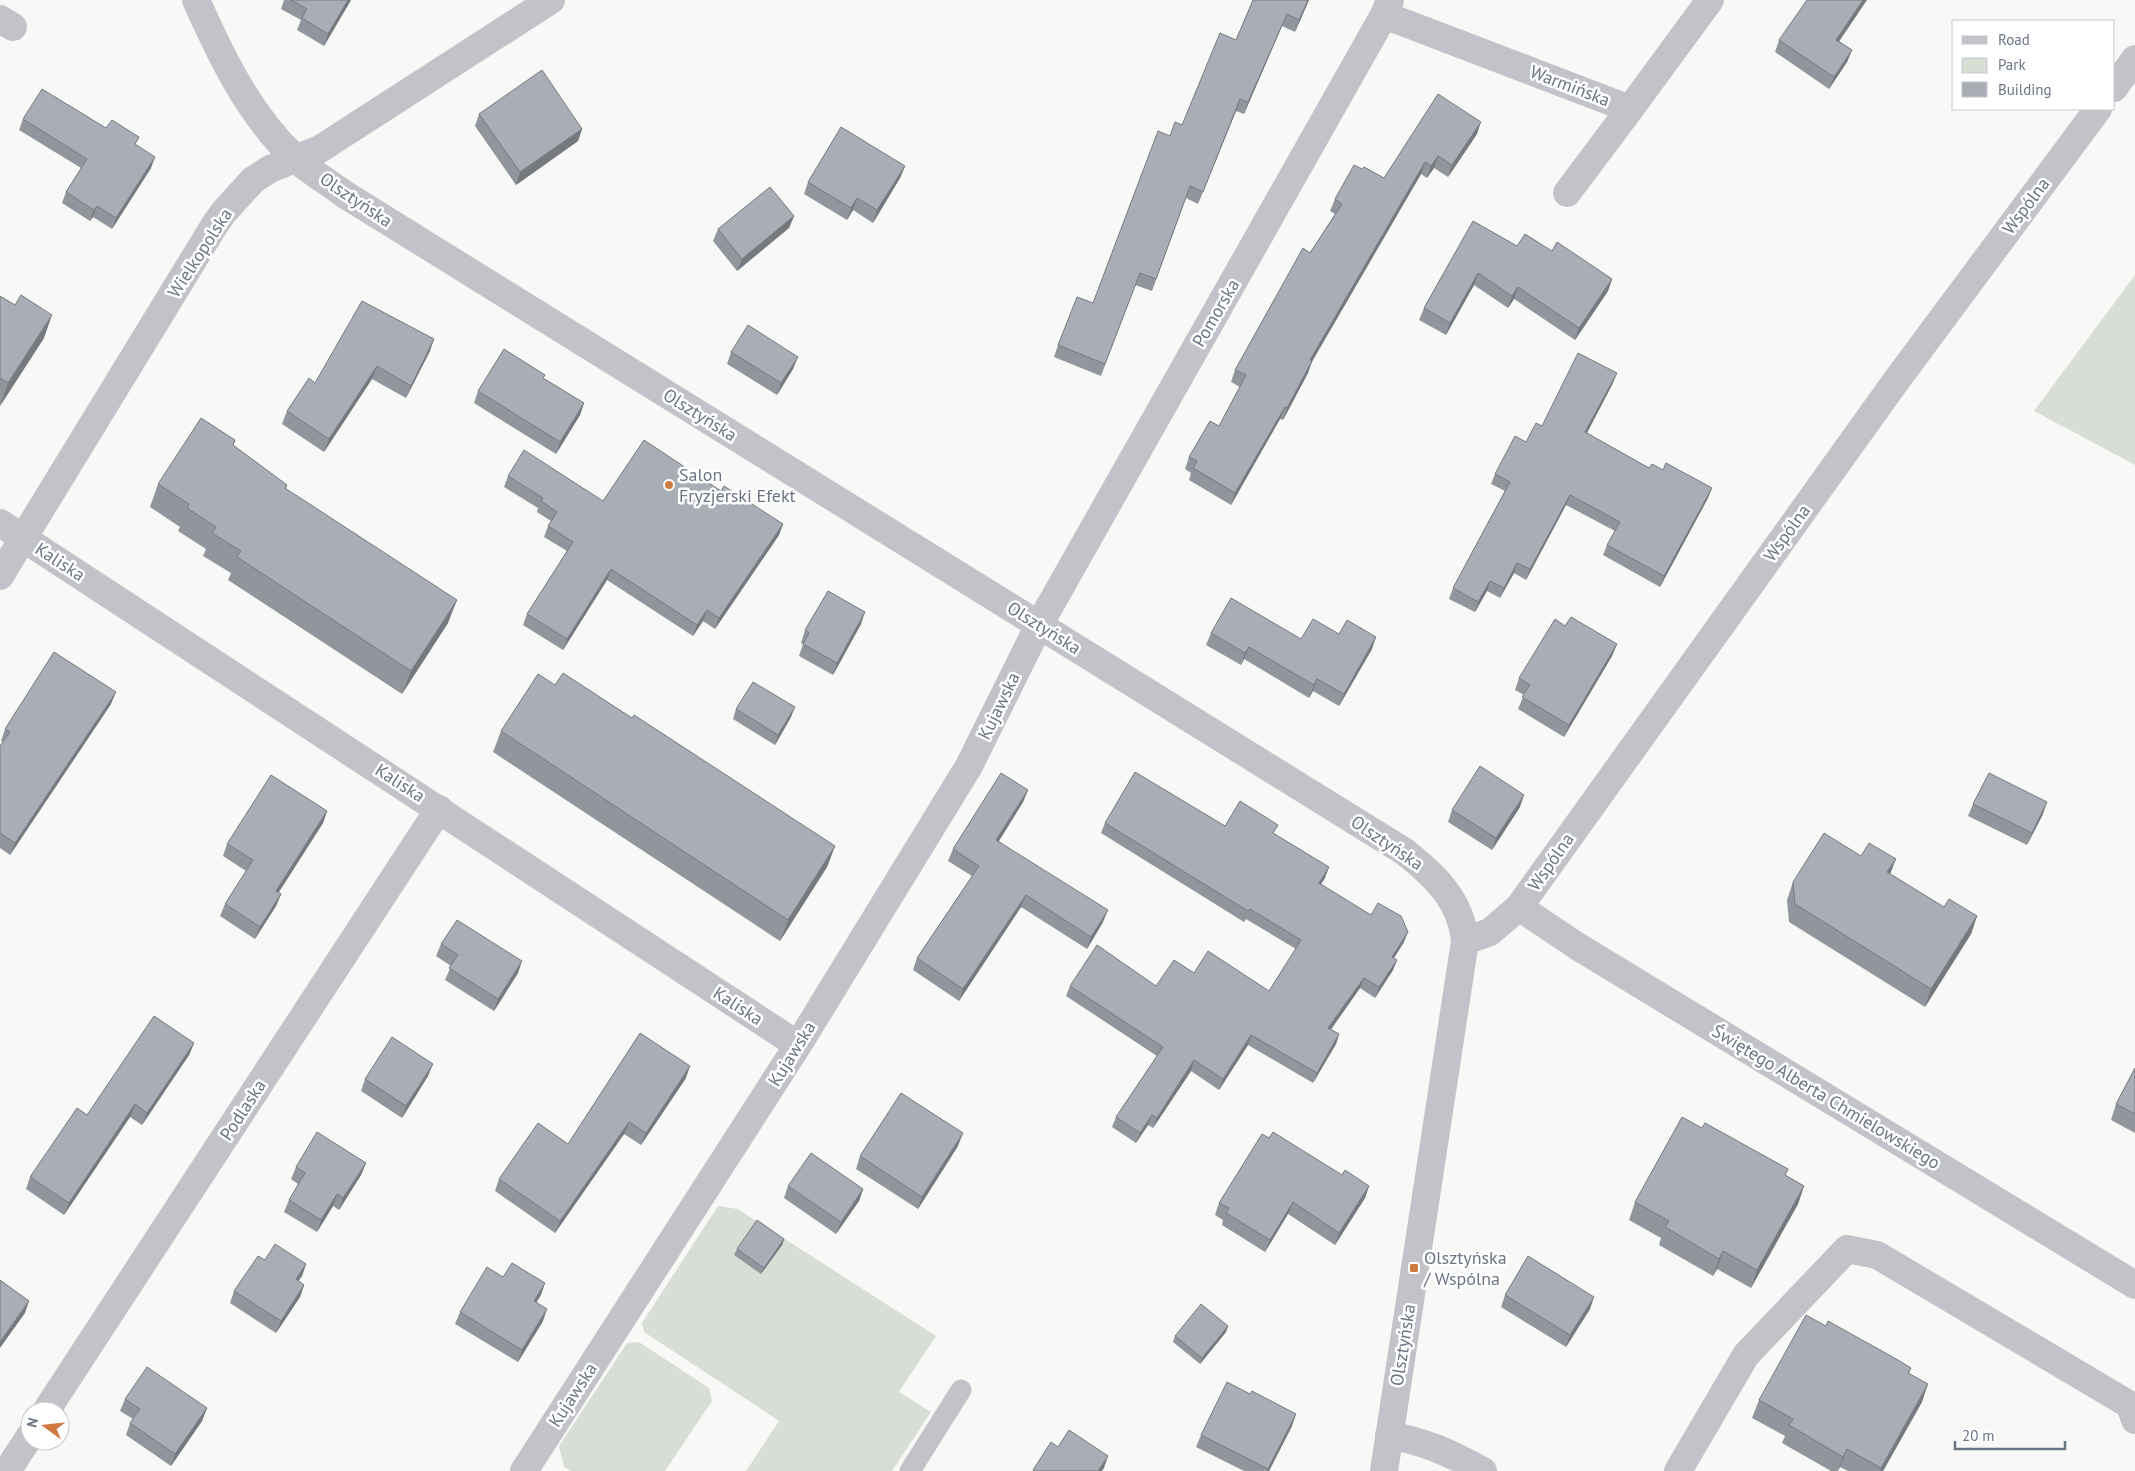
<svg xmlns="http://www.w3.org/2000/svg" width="2135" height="1471" viewBox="0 0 2135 1471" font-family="'PT Sans',sans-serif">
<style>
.green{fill:#d8ddd6}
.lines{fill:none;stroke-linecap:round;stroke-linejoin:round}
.service{stroke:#c1c3c8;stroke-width:21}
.minor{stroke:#c1c3c8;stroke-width:28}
.wall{fill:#91969d}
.shaded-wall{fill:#767a7f}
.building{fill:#a9aeb6;stroke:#767a7f}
.poi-dot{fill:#ce7a41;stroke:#fff;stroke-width:2}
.labels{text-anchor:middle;stroke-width:5;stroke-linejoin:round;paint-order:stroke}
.street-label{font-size:18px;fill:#6b7584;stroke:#fff}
.poi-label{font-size:18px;fill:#6b7584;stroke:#fff;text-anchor:start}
</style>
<rect width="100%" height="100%" fill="#f8f9f7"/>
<!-- green -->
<path class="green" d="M 2135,275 L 2135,465 L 2034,411 Z
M 718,1206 L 738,1209 L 936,1336 L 899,1392 L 931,1412 L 892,1471 L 746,1471 L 779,1421 L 644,1332 L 642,1323 Z
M 639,1342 L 709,1388 L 712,1401 L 665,1471 L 571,1471 L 564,1467 L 559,1446 L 627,1343 Z"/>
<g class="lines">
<!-- service -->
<path class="service" d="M 910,1471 L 961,1390"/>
<!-- minor -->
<path class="minor" d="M 196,0 C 221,56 249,115 295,158 C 309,171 328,182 344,194 L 1405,852 C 1435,876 1461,900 1465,941 L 1384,1471
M 1384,15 L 1630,109 L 1710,0
M 0,19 L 13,27
M 2114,88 L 2135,59
M 1567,193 L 1630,109
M 0,523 L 798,1045
M 0,576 L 214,226 L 223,213 L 253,180 L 270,169 L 320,149 L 551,0
M 1519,907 L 1577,946 L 2135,1285
M 1465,941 L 1490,932 L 1519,907 L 1896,381 L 2098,109
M 46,1411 L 439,809
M 1389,1435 C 1426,1442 1450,1453 1483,1471
M 7,1471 L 30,1436
M 524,1471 L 798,1045 L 969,766 L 1039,625 L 1384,15 L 1390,0
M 1678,1471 L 1746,1355 L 1847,1249 L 1877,1255 L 2130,1405 L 2135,1420"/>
</g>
<!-- wall -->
<path class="wall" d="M 284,0 L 351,0 L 324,46 L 297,30 L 301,20 L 281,9 Z
M 1253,0 L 1309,0 L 1295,32 L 1282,26 L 1244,114 L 1236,111 L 1198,204 L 1186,198 L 1152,291 L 1135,285 L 1101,376 L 1054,357 L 1058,345 L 1093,303 L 1170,136 L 1182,125 L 1236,40 Z
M 1779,40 L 1839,41 L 1852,50 L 1847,62 L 1829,89 L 1775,52 Z
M 479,114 L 582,129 L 578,141 L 516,185 L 475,126 Z
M 23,119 L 106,128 L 136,145 L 151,168 L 112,229 L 93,217 L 90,221 L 62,203 L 66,192 L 81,168 L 19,130 Z
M 1477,134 L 1448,177 L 1434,168 L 1427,178 L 1421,174 L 1312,361 L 1308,373 L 1283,420 L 1280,419 L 1231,505 L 1189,480 L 1191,473 L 1185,469 L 1189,457 L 1219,426 L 1240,387 L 1231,382 L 1235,370 L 1335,214 L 1330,211 L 1335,199 L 1362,169 L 1384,178 Z
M 905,166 L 900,178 L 873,223 L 853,210 L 847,220 L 804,194 L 808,182 Z
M 794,216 L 789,228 L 737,271 L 713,241 L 718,229 Z
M 1517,246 L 1552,251 L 1612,279 L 1608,291 L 1575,340 L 1514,299 L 1508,308 L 1474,285 L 1446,335 L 1419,320 L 1424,308 Z
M 0,296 L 44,338 L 0,406 Z
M 430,351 L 406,398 L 372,379 L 324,452 L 282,424 L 287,411 L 315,383 Z
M 731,352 L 793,369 L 777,395 L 727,364 Z
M 1613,383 L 1587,433 L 1649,468 L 1708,498 L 1660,587 L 1603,555 L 1607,545 L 1615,531 L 1566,505 L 1526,580 L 1514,573 L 1500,598 L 1487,591 L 1475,612 L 1449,599 L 1453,588 L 1505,491 L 1491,484 L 1495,474 L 1542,426 Z
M 478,391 L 584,403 L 580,415 L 556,454 L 474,403 Z
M 235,440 L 233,446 L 287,485 L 286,489 L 448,623 L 402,694 L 228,580 L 231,573 L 203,556 L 206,549 L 178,531 L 180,527 L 150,507 L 158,484 Z
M 508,476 L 603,501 L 721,491 L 783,524 L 779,535 L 715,629 L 703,621 L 693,636 L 607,580 L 563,650 L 523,625 L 527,614 L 567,551 L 544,537 L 548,526 L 551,521 L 537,512 L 538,508 L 504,487 Z
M 861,624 L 833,675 L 799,656 L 803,644 L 801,643 L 805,630 Z
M 1565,626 L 1617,644 L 1612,656 L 1564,737 L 1518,709 L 1524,695 L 1515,690 L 1519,678 Z
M 1211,633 L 1301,639 L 1339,634 L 1372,649 L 1339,706 L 1313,691 L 1309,698 L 1244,659 L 1241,665 L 1206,645 Z
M 555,685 L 632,718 L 835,846 L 827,867 L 780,941 L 493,752 L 501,731 Z
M 111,704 L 10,855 L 0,848 L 0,746 L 3,742 L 1,741 L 5,729 Z
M 736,709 L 791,717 L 775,745 L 733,719 Z
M 1028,790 L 1023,802 L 999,841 L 1103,922 L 1087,949 L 1021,907 L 959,1001 L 913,970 L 917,958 L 972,876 L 948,861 L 953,849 Z
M 1973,804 L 2043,814 L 2027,845 L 1968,816 Z
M 1520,807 L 1492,850 L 1448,822 L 1452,810 Z
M 327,811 L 323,823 L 278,893 L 281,894 L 276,906 L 255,939 L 220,916 L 225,904 L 246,871 L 223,856 L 227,844 Z
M 1105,823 L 1225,826 L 1275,834 L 1325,878 L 1321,884 L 1404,942 L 1394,958 L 1397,960 L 1393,970 L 1375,998 L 1360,988 L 1331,1029 L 1339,1034 L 1336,1044 L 1313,1083 L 1248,1045 L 1219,1090 L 1191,1071 L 1153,1128 L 1148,1125 L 1136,1143 L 1112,1127 L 1116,1117 L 1157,1056 L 1066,996 L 1070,986 L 1156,986 L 1194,973 L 1269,991 L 1296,949 L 1246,919 L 1244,922 L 1101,833 Z
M 1890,874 L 1944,907 L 1977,916 L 1971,934 L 1925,1007 L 1789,922 L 1787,900 L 1793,882 Z
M 441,944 L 518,973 L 494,1011 L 445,980 L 451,966 L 436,956 Z
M 194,1043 L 189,1055 L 142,1125 L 130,1117 L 64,1215 L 26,1189 L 30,1177 L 87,1115 Z
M 2135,1068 L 2135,1133 L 2111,1120 L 2116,1104 Z
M 428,1076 L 402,1118 L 361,1091 L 365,1079 Z
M 686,1078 L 641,1145 L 624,1134 L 555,1233 L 495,1191 L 499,1179 L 568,1144 Z
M 1702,1128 L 1788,1169 L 1785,1175 L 1804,1186 L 1798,1204 L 1751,1288 L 1717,1269 L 1713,1276 L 1659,1245 L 1661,1238 L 1629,1220 L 1635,1202 Z
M 958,1146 L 918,1209 L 856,1169 L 860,1156 Z
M 366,1163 L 361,1175 L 339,1210 L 333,1206 L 317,1232 L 284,1212 L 289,1200 L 298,1184 L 291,1179 L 296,1167 Z
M 1342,1175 L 1369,1186 L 1365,1198 L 1335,1245 L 1288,1214 L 1265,1252 L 1222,1225 L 1223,1220 L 1215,1215 L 1219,1203 Z
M 788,1186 L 863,1189 L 859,1201 L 836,1234 L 784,1198 Z
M 784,1239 L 782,1245 L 761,1274 L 734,1255 L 737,1249 Z
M 265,1260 L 306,1264 L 302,1276 L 298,1281 L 304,1285 L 300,1297 L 276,1333 L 230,1303 L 234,1291 Z
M 503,1277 L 541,1295 L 536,1302 L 543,1321 L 518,1362 L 455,1324 L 460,1312 Z
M 1505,1295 L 1590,1309 L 1566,1347 L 1501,1307 Z
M 1228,1326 L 1226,1332 L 1200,1364 L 1173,1342 L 1175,1336 Z
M 1826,1326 L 1911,1368 L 1909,1373 L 1922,1402 L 1883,1471 L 1848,1471 L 1840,1467 L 1838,1471 L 1831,1471 L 1782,1443 L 1785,1436 L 1752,1418 L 1759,1400 Z
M 125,1399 L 207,1408 L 202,1421 L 171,1466 L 126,1435 L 130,1423 L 133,1419 L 120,1411 Z
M 1292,1426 L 1269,1471 L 1244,1471 L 1196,1447 L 1201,1435 Z"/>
<!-- shaded-wall -->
<path class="shaded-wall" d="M 348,0 L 351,0 L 324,46 L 328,34 Z
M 1308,0 L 1309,0 L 1295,32 L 1299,20 Z
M 1863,0 L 1867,0 L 1832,52 L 1836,40 Z
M 1287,14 L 1282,26 L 1244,114 L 1248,102 Z
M 1852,50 L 1847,62 L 1829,89 L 1834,77 Z
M 1240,99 L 1236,111 L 1198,204 L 1203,192 Z
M 1481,122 L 1477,134 L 1448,177 L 1452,165 Z
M 582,129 L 578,141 L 516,185 L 520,172 Z
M 1438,156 L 1434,168 L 1427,178 L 1431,166 Z
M 155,157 L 151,168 L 112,229 L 116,218 Z
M 1425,162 L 1421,174 L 1306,372 L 1310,360 Z
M 905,166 L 900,178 L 873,223 L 877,210 Z
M 857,198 L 853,210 L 847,220 L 851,208 Z
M 97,206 L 93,217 L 90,221 L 94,210 Z
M 794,216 L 789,228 L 737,271 L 742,259 Z
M 1478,273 L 1474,285 L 1446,335 L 1450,323 Z
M 1612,279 L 1608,291 L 1575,340 L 1579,328 Z
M 1518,287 L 1514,299 L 1508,308 L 1512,296 Z
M 52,315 L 44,338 L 0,406 L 8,383 Z
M 434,339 L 430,351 L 406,398 L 411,386 Z
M 798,357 L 793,369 L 777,395 L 781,383 Z
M 1312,361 L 1308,373 L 1283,420 L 1287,408 Z
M 377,366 L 372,379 L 324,452 L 329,439 Z
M 1617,373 L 1613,383 L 1582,442 L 1585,432 Z
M 584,403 L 580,415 L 556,454 L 560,442 Z
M 1285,407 L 1280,419 L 1231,505 L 1235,493 Z
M 1712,488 L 1708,498 L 1660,587 L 1664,576 Z
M 1570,495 L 1566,505 L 1526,580 L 1530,569 Z
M 783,524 L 779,535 L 715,629 L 719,618 Z
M 1517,563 L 1514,573 L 1500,598 L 1504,588 Z
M 611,569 L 607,580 L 563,650 L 567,639 Z
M 1490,581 L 1487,591 L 1475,612 L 1478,602 Z
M 457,600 L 448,623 L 402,694 L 411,671 Z
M 707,610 L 703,621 L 693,636 L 697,625 Z
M 865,612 L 861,624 L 833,675 L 837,663 Z
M 1376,637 L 1372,649 L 1339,706 L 1344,694 Z
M 1617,644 L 1612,656 L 1564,737 L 1569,725 Z
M 1249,647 L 1244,659 L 1241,665 L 1245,653 Z
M 1317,679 L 1313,691 L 1309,698 L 1314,685 Z
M 116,692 L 111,704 L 10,855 L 15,843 Z
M 795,707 L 791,717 L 775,745 L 778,735 Z
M 1028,790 L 1023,802 L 992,852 L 996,840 Z
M 1524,795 L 1520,807 L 1492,850 L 1496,838 Z
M 2047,802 L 2043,814 L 2027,845 L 2032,833 Z
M 327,811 L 323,823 L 272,903 L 276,891 Z
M 835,846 L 827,867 L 780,941 L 788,920 Z
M 1896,859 L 1889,877 L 1887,872 Z
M 1329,867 L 1325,878 L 1315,893 L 1319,883 Z
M 281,894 L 276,906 L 255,939 L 260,927 Z
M 1026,895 L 1021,907 L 959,1001 L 963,989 Z
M 1108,910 L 1103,922 L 1087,949 L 1091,937 Z
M 1977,916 L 1971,934 L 1925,1007 L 1931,989 Z
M 1408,932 L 1404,942 L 1388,967 L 1392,957 Z
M 1397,960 L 1393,970 L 1375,998 L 1379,987 Z
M 522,961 L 518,973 L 494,1011 L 498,999 Z
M 1364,978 L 1360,988 L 1325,1038 L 1328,1028 Z
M 1339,1034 L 1336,1044 L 1313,1083 L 1317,1073 Z
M 1251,1035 L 1248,1045 L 1219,1090 L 1223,1079 Z
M 194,1043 L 189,1055 L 142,1125 L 147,1113 Z
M 1194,1060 L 1191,1071 L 1153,1128 L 1157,1118 Z
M 433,1064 L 428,1076 L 402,1118 L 406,1106 Z
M 690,1066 L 686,1078 L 641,1145 L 646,1133 Z
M 135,1104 L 130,1117 L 64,1215 L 69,1203 Z
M 1152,1115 L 1148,1125 L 1136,1143 L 1140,1133 Z
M 629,1122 L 624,1134 L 555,1233 L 560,1221 Z
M 963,1133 L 958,1146 L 918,1209 L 922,1197 Z
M 366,1163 L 361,1175 L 339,1210 L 343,1198 Z
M 1369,1186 L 1365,1198 L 1335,1245 L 1339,1233 Z
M 1804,1186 L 1798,1204 L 1751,1288 L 1757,1270 Z
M 863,1189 L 859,1201 L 836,1234 L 841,1222 Z
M 337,1194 L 333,1206 L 317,1232 L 321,1220 Z
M 1293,1202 L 1288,1214 L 1265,1252 L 1270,1240 Z
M 784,1239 L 782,1245 L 761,1274 L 764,1268 Z
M 1723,1251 L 1717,1269 L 1713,1276 L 1719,1259 Z
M 306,1264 L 302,1276 L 291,1291 L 296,1279 Z
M 545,1283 L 541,1295 L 530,1313 L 534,1301 Z
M 304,1285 L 300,1297 L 276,1333 L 281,1321 Z
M 1594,1297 L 1590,1309 L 1566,1347 L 1570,1335 Z
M 29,1301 L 25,1313 L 0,1348 L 0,1342 Z
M 547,1309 L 543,1321 L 518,1362 L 522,1350 Z
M 1228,1326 L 1226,1332 L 1200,1364 L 1202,1358 Z
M 1928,1384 L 1922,1402 L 1883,1471 L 1880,1471 Z
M 207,1408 L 202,1421 L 171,1466 L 175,1454 Z
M 1296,1414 L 1292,1426 L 1269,1471 L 1267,1471 Z
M 1847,1449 L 1840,1467 L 1838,1471 L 1843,1457 Z
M 1108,1456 L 1104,1468 L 1102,1471 L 1098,1471 Z"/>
<!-- building -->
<path class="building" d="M 291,0 L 348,0 L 328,34 L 302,18 L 307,9 Z
M 1253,0 L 1308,0 L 1299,20 L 1287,14 L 1248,102 L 1240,99 L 1203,192 L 1190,186 L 1156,279 L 1140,273 L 1105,364 L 1058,345 L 1077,297 L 1093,303 L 1158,131 L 1170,136 L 1175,122 L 1182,125 L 1220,33 L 1236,40 Z
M 1807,0 L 1863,0 L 1836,40 L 1852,50 L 1834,77 L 1779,40 Z
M 542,70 L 582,129 L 520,172 L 479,114 Z
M 42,89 L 106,128 L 112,120 L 139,137 L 135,144 L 155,157 L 116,218 L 97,206 L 94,210 L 66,192 L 87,159 L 23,119 Z
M 1438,94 L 1481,122 L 1452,165 L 1438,156 L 1431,166 L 1425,162 L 1310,360 L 1312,361 L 1287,408 L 1285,407 L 1235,493 L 1193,468 L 1197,461 L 1189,457 L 1210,421 L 1219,426 L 1246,375 L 1235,370 L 1303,248 L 1310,253 L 1342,204 L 1335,199 L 1354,165 L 1362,169 L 1364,167 L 1384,178 Z
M 841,127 L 905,166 L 877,210 L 857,198 L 851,208 L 808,182 Z
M 770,187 L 794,216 L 742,259 L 718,229 Z
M 1473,221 L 1517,246 L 1525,234 L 1552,251 L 1557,242 L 1612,279 L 1579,328 L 1518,287 L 1512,296 L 1478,273 L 1450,323 L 1424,308 Z
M 21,295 L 52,315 L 8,383 L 0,378 L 0,296 L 15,305 Z
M 362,301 L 434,339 L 411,386 L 377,366 L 329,439 L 287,411 L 309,378 L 315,383 Z
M 748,325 L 798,357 L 781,383 L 731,352 Z
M 504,349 L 545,375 L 543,378 L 584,403 L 560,442 L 478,391 Z
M 1578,353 L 1617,373 L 1585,432 L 1649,468 L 1652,464 L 1663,470 L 1666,463 L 1712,488 L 1664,576 L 1607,545 L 1620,522 L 1570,495 L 1530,569 L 1517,563 L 1504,588 L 1490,581 L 1478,602 L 1453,588 L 1510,482 L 1495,474 L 1515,436 L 1526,442 L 1536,423 L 1542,426 Z
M 201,418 L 235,440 L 233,445 L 287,485 L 285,488 L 457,600 L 411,671 L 237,557 L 241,551 L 212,533 L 216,527 L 187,508 L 189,504 L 158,484 Z
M 644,440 L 721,491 L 724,486 L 783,524 L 719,618 L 707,610 L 697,625 L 611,569 L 567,639 L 527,614 L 573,542 L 548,526 L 557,512 L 541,501 L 543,498 L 508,476 L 524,450 L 603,501 Z
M 828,591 L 865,612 L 837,663 L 803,644 L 809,633 L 805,630 Z
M 1231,598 L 1301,639 L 1313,619 L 1339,634 L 1347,620 L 1376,637 L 1344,694 L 1317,679 L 1314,685 L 1249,647 L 1245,653 L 1211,633 Z
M 1571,617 L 1617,644 L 1569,725 L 1522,697 L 1530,685 L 1519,678 L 1555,619 L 1565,626 Z
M 54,652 L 116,692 L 15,843 L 0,833 L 0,746 L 10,732 L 5,729 Z
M 563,673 L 632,718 L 634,715 L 835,846 L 788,920 L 501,731 L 538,674 L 555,685 Z
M 753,682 L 795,707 L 778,735 L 736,709 Z
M 1480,766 L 1524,795 L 1496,838 L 1452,810 Z
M 1135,772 L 1225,826 L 1240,801 L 1278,825 L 1273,833 L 1329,867 L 1319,883 L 1371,915 L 1378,903 L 1401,916 L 1408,932 L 1392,957 L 1397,960 L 1379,987 L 1364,978 L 1328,1028 L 1339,1034 L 1317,1073 L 1251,1035 L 1223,1079 L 1194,1060 L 1157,1118 L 1152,1115 L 1140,1133 L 1116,1117 L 1163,1047 L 1070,986 L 1097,945 L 1156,986 L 1174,960 L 1194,973 L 1208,951 L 1269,991 L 1301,940 L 1250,909 L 1248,911 L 1105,823 Z
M 1001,773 L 1028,790 L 996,840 L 1108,910 L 1091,937 L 1026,895 L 963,989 L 917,958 L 979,866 L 953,849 Z
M 1989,773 L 2047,802 L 2032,833 L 1973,804 Z
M 271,775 L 327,811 L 276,891 L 281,894 L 260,927 L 225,904 L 253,860 L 227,844 Z
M 1824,833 L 1861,856 L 1869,843 L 1896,859 L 1887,872 L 1944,907 L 1949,899 L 1977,916 L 1931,989 L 1795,904 L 1793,882 Z
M 457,920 L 522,961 L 498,999 L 449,968 L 458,955 L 441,944 Z
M 154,1016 L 194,1043 L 147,1113 L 135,1104 L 69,1203 L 30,1177 L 77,1108 L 87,1115 Z
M 640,1033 L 690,1066 L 646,1133 L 629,1122 L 560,1221 L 499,1179 L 538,1123 L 568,1144 Z
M 392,1037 L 433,1064 L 406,1106 L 365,1079 Z
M 2135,1068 L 2135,1114 L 2116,1104 Z
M 901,1093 L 963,1133 L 922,1197 L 860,1156 Z
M 1682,1117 L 1702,1128 L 1705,1123 L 1788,1169 L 1785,1175 L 1804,1186 L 1757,1270 L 1723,1251 L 1719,1259 L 1665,1227 L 1669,1221 L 1635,1202 Z
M 317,1132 L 366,1163 L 343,1198 L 337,1194 L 321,1220 L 289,1200 L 305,1173 L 296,1167 Z
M 1273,1132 L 1342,1175 L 1345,1170 L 1369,1186 L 1339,1233 L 1293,1202 L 1270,1240 L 1226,1213 L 1229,1208 L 1219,1203 L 1262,1134 L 1269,1138 Z
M 811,1153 L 863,1189 L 841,1222 L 788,1186 Z
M 757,1220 L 784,1239 L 764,1268 L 737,1249 Z
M 275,1244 L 306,1264 L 296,1279 L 304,1285 L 281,1321 L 234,1291 L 258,1256 L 265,1260 Z
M 1528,1256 L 1594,1297 L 1570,1335 L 1505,1295 Z
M 512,1263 L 545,1283 L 534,1301 L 547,1309 L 522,1350 L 460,1312 L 487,1267 L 503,1277 Z
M 0,1280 L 29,1301 L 0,1342 Z
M 1201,1304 L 1228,1326 L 1202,1358 L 1175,1336 Z
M 1806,1315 L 1826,1326 L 1828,1321 L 1898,1360 L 1911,1368 L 1908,1373 L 1928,1384 L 1881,1468 L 1847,1449 L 1843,1457 L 1789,1425 L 1793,1419 L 1759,1400 Z
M 147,1367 L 207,1408 L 175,1454 L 130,1423 L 140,1409 L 125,1399 Z
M 1227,1382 L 1250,1394 L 1252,1391 L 1296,1414 L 1268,1469 L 1201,1435 Z
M 1069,1430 L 1108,1456 L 1098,1471 L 1034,1471 L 1033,1470 L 1051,1442 L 1058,1447 Z"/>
<!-- markers -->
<g class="poi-dot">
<circle cx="669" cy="485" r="5"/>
<rect x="1409" y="1263" width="10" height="10" rx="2.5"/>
</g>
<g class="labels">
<!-- street labels -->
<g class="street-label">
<text transform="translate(1570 86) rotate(21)" y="6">Warmińska</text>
<text transform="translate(356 200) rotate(34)" y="6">Olsztyńska</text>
<text transform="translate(2026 206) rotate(-53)" y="6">Wspólna</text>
<text transform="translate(200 253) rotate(-57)" y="6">Wielkopolska</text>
<text transform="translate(1216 313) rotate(-60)" y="6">Pomorska</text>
<text transform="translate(700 415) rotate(32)" y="6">Olsztyńska</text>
<text transform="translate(1787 533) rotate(-54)" y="6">Wspólna</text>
<text transform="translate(60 562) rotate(33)" y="6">Kaliska</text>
<text transform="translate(1044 628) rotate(32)" y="6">Olsztyńska</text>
<text transform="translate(999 706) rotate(-64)" y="6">Kujawska</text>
<text transform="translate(400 783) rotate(33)" y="6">Kaliska</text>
<text transform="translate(1387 843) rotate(34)" y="6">Olsztyńska</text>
<text transform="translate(1551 862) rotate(-55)" y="6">Wspólna</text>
<text transform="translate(738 1006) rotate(33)" y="6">Kaliska</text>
<text transform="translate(792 1054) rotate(-58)" y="6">Kujawska</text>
<text transform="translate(1826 1097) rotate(31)" y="6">Świętego Alberta Chmielowskiego</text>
<text transform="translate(243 1110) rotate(-57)" y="6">Podlaska</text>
<text transform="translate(1403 1345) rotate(-81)" y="6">Olsztyńska</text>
<text transform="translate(573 1395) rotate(-57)" y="6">Kujawska</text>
</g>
<!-- poi labels -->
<g class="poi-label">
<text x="679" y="481">Salon<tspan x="679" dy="21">Fryzjerski Efekt</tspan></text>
<text x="1424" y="1264">Olsztyńska<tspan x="1424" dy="21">/ Wspólna</tspan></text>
</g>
</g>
<!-- legend -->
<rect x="1952" y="20" width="162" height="90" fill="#ffffff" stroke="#c4c8ce"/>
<rect x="1962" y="36" width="25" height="8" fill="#c1c3c8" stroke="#c4c8ce"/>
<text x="1998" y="45" font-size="15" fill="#6b7584">Road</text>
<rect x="1962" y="58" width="25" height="15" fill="#d8ddd6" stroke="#c4c8ce"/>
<text x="1998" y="70" font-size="15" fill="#6b7584">Park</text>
<rect x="1962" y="82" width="25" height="15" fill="#a9aeb6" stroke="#c4c8ce"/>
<text x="1998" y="95" font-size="15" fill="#6b7584">Building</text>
<!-- north arrow -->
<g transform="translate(45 1426) rotate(285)"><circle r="24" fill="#ffffff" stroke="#c4c8ce"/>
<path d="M0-4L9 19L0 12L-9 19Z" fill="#ce7a41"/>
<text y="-8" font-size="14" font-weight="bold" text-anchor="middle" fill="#6b7584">N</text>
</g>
<!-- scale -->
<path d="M1955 1441v8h110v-8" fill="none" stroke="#6b7584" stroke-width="2.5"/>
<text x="1962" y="1441" font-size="15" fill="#6b7584" stroke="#ffffff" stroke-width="4" paint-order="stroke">20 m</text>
</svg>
